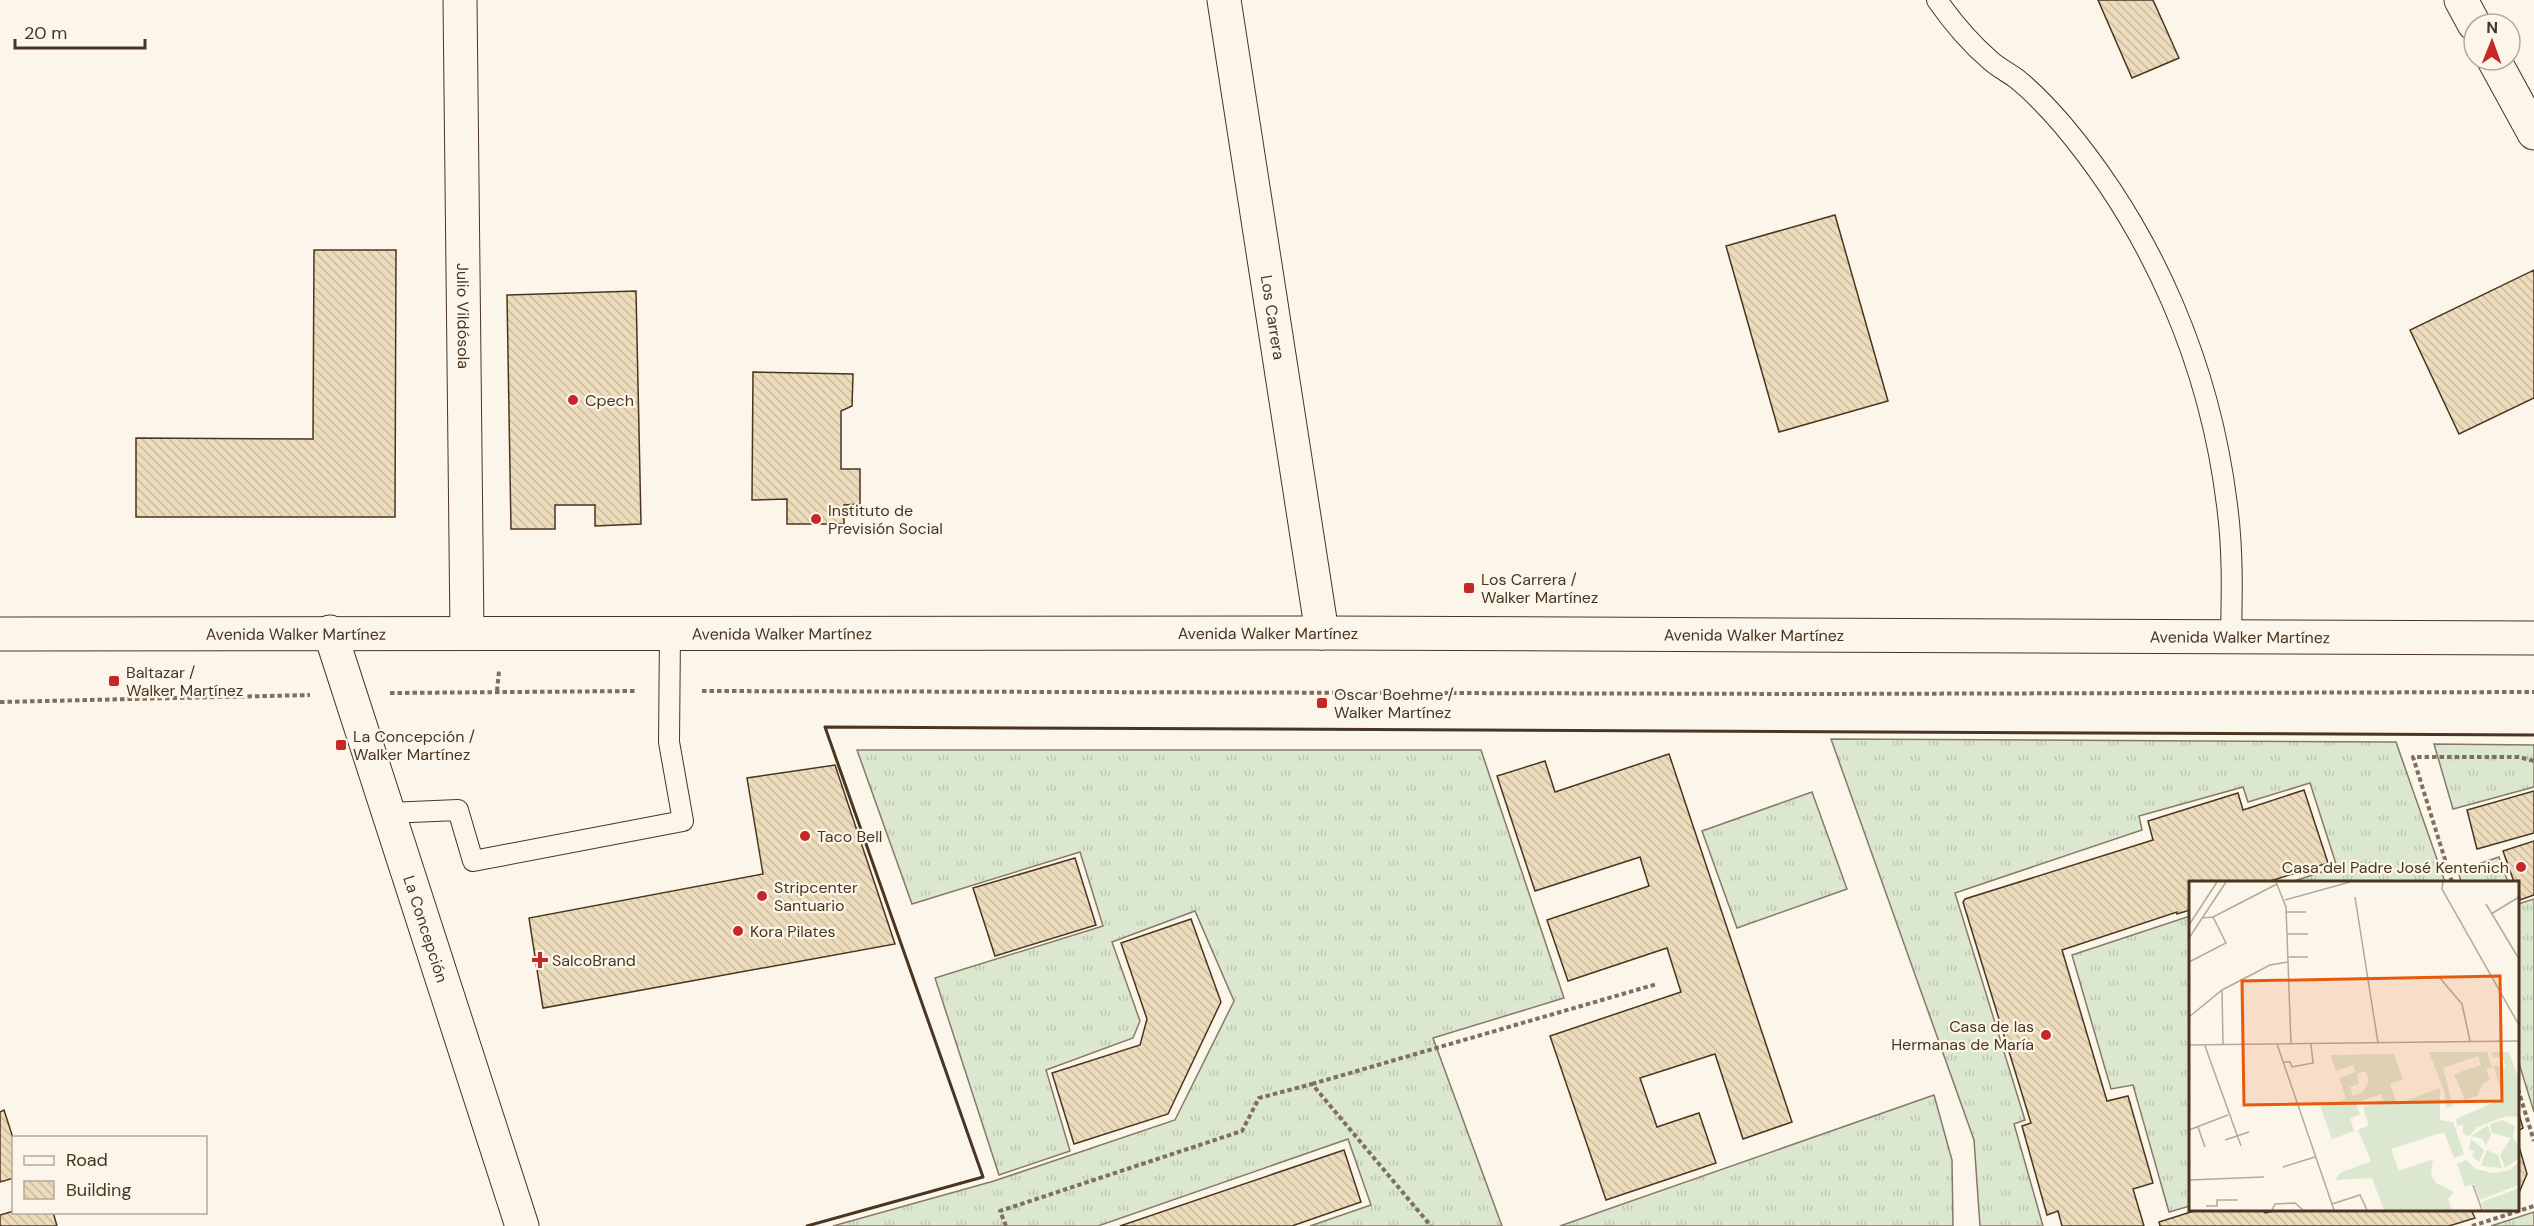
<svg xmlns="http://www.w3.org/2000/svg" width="2534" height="1226" viewBox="0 0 2534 1226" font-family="'DM Sans',sans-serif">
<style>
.grass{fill:url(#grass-tufts);stroke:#887966;stroke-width:1.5}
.building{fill:url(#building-back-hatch);stroke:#4a3520;stroke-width:1.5}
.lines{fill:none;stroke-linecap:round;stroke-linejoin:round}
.lane-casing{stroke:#4a3520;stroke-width:22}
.street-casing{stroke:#4a3520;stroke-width:35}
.secondary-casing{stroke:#4a3520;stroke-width:35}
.path{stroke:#7f6f5c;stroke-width:4;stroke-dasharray:4.5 3;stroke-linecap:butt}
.lane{stroke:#fbf6e9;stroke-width:20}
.street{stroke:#fbf6e9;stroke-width:33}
.secondary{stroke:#fbf6e9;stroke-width:33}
.wall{stroke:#4a3520;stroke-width:3}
.poi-dot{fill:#c62828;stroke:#fbf6e9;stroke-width:2}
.labels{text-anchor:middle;stroke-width:4.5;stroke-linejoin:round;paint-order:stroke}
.street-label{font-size:16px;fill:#4a3520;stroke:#fbf6e9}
.poi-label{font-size:16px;fill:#4a3520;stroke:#fbf6e9;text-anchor:start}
.inset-road{fill:none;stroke:#b4a999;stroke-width:1.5}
.view{fill:#e8590c;fill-opacity:0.15;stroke:#e8590c;stroke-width:3}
.inset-edge{fill:none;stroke:#4a3520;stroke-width:3}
</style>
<defs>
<pattern id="grass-tufts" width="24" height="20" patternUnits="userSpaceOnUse" patternTransform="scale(1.5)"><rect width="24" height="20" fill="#dce7d0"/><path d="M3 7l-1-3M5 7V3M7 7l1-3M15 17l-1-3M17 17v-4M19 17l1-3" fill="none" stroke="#bec7b2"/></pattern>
<pattern id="building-back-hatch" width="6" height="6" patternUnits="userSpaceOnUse" patternTransform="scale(1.5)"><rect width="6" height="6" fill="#ecdcbc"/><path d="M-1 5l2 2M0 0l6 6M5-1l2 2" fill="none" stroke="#ccbda1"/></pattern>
</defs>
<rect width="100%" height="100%" fill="#fbf6e9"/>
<!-- grass -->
<path class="grass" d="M 1831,739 L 2396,742 L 2445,882 L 2291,882 L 2337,867 L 2310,783 L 2248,802 L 2243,787 L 2139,816 L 2142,830 L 1955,893 L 2025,1120 L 2014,1124 L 2043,1226 L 1980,1226 L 1974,1140 Z
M 2434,744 L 2534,745 L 2534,787 L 2453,809 Z
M 857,750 L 1481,750 L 1564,998 L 1433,1038 L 1502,1226 L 1310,1226 L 1371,1205 L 1348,1139 L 1098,1226 L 833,1226 L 994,1181 L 1175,1120 L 1234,1001 L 1195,911 L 1112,942 L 1140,1021 L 1133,1038 L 1046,1070 L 1070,1151 L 999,1175 L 935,978 L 1103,926 L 1080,852 L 912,904 Z
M 1812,792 L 1847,889 L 1737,928 L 1702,831 Z
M 2499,857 L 2508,882 L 2461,882 L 2458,871 Z
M 2534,899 L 2534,1112 L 2518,1060 L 2518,904 Z
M 2190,916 L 2190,1206 L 2169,1212 L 2133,1085 L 2111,1089 L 2072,955 Z
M 1934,1095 L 1952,1160 L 1953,1226 L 1560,1226 Z
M 2534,1212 L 2534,1226 L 2491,1226 Z"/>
<!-- building -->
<path class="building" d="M 2098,0 L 2153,0 L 2179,58 L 2132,78 Z
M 1835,215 L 1888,401 L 1779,432 L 1726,246 Z
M 314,250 L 396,250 L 395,517 L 136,517 L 136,438 L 313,439 Z
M 2534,270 L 2534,398 L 2459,434 L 2410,330 Z
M 636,291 L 641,524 L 595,526 L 595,505 L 555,505 L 555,529 L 511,529 L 507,295 Z
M 753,372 L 853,374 L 852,406 L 841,411 L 841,469 L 860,469 L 860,504 L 844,505 L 844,524 L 787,524 L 787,499 L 752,500 Z
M 1669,754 L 1792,1122 L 1743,1139 L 1715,1054 L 1640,1078 L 1657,1127 L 1699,1113 L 1716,1163 L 1606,1200 L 1550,1036 L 1681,992 L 1667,948 L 1568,981 L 1547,920 L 1649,886 L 1640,857 L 1535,891 L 1497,776 L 1545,761 L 1555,792 Z
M 835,765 L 895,944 L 543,1008 L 529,918 L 763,874 L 747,778 Z
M 2304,790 L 2328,863 L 2267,882 L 2190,882 L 2190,910 L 2177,914 L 2177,912 L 2062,950 L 2107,1101 L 2128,1096 L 2153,1183 L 2133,1189 L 2144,1226 L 2062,1226 L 2058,1211 L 2047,1215 L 2022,1126 L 2031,1123 L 1963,902 L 1965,899 L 2153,840 L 2148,821 L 2238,793 L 2243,810 Z
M 2534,791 L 2534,833 L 2477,849 L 2467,810 Z
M 2534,841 L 2534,895 L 2520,900 L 2518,882 L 2514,882 L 2503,851 Z
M 1075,858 L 1096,925 L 995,956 L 973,888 Z
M 1191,919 L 1221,1002 L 1168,1114 L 1074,1144 L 1052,1073 L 1140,1045 L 1147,1019 L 1121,943 Z
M 4,1110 L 14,1141 L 14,1178 L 0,1182 L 0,1112 Z
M 2518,1111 L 2523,1128 L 2518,1131 Z
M 2518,1143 L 2527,1174 L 2518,1195 Z
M 1344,1150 L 1361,1202 L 1292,1226 L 1120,1226 Z
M 2197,1210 L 2263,1210 L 2265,1213 L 2278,1210 L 2471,1210 L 2475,1218 L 2449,1226 L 2160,1226 L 2159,1222 Z
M 14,1211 L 53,1212 L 57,1226 L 0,1226 L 0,1215 Z"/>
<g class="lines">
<!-- lane casing -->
<g class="lane-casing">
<path id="lane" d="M 1937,0 C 1953,23 1970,43 1991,61 C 1999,68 2009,73 2017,79 C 2033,92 2049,109 2062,124 C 2153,232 2210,365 2227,505 C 2233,549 2232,593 2231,636
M 388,813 L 458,810 L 473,861 L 683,821 L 669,742 L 670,633"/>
</g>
<!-- street casing -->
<g class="street-casing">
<g id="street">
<path id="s1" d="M 1224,0 L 1322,633"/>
<path d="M 2461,0 L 2474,24"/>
<path d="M 2494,60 L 2534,133"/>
</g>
</g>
<!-- secondary casing -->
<g class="secondary-casing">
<g id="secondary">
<path id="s2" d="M 460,0 L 467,633"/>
<path id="s3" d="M 330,632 L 522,1226"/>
<path id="s4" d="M 0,634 L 1322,633 L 2534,638"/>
</g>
</g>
<!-- path -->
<path class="path" d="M 497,691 L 499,671
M 702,691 L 1805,694 L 2534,692
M 390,693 L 637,691
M 0,702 L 310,695
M 2452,882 L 2413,757 L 2519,757 L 2534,761
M 1312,1084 L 1657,984
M 2518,1089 L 2534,1141
M 1006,1226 L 1000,1211 L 1242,1131 L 1259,1098 L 1312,1084 L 1431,1226
M 2472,1226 L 2534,1206"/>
<!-- lane -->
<use href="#lane" class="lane"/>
<!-- street -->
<use href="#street" class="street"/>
<!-- secondary -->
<use href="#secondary" class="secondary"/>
<!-- wall -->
<path class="wall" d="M 807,1226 L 983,1177 L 825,727 L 2534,735"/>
</g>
<!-- markers -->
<g class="poi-dot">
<circle cx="573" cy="400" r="6"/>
<circle cx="816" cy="519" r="6"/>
<rect x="1463" y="582" width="12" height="12" rx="3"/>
<rect x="108" y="675" width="12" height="12" rx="3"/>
<rect x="1316" y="697" width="12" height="12" rx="3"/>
<rect x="335" y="739" width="12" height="12" rx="3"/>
<circle cx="805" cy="836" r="6"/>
<circle cx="2521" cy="867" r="6"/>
<circle cx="762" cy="896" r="6"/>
<circle cx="738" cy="931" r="6"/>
<path d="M537 951h6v6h6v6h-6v6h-6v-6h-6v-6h6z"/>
<circle cx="2046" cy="1035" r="6"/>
</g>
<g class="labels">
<!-- street labels -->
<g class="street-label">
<text dy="6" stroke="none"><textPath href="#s2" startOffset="316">Julio Vildósola</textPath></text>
<text dy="6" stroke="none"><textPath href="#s1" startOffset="321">Los Carrera</textPath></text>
<text dy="6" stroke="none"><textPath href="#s4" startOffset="296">Avenida Walker Martínez</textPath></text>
<text dy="6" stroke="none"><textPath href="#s4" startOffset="782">Avenida Walker Martínez</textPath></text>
<text dy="6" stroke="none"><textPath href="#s4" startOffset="1268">Avenida Walker Martínez</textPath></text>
<text dy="6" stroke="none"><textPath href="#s4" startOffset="1754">Avenida Walker Martínez</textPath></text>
<text dy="6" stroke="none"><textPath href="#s4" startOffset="2240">Avenida Walker Martínez</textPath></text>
<text dy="6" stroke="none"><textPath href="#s3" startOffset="312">La Concepción</textPath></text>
</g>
<!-- poi labels -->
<g class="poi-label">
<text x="585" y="406">Cpech</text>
<text x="828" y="516">Instituto de<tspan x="828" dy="18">Previsión Social</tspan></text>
<text x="1481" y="585">Los Carrera /<tspan x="1481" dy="18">Walker Martínez</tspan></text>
<text x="126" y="678">Baltazar /<tspan x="126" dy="18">Walker Martínez</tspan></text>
<text x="1334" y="700">Oscar Boehme /<tspan x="1334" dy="18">Walker Martínez</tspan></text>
<text x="353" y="742">La Concepción /<tspan x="353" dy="18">Walker Martínez</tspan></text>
<text x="817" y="842">Taco Bell</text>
<text x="2509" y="873" text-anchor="end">Casa del Padre José Kentenich</text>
<text x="774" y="893">Stripcenter<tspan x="774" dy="18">Santuario</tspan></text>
<text x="750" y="937">Kora Pilates</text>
<text x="552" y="966">SalcoBrand</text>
<text x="2034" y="1032" text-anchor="end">Casa de las<tspan x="2034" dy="18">Hermanas de María</tspan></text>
</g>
</g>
<!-- overview -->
<g transform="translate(2189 881)">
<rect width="330" height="330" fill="#fbf6e9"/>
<path d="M 240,171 L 298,171 L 303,186 L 297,188 L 301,199 L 294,202 L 288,215 L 276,219 L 265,193 L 292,184 L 289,175 L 254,187 L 264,225 L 257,227 L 256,212 ZM 302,171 L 320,171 L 330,199 L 330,236 L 318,235 L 288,246 L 280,255 L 274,253 L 274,243 L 268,245 L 267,238 L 315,217 L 304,184 L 317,187 L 313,175 L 304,177 ZM 205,173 L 214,198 L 201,203 L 208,223 L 251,207 L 251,239 L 264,241 L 275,273 L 265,277 L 255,251 L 202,268 L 204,274 L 210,290 L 244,278 L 242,294 L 247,302 L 265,311 L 259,318 L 263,329 L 195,329 L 183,297 L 146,299 L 151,292 L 182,280 L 169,249 L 180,244 L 174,227 L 194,219 L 192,213 L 167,222 L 171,234 L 161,237 L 165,250 L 143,258 L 131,225 L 157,218 L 150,197 L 167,191 L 164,184 L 147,190 L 141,174 ZM 176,190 L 180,199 L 174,211 L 164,215 L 161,206 L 170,203 L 168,193 ZM 313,239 L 326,245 L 324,257 L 330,265 L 328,279 L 316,287 L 311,274 L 322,257 L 303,252 L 301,243 ZM 299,244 L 302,254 L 297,264 L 293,258 L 282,255 ZM 282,258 L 295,269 L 290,281 L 283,275 L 285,270 L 280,269 ZM 298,269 L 309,274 L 313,287 L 292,285 ZM 277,279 L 287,288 L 304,292 L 321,289 L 330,281 L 330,304 L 291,319 L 285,303 L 276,306 L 268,283 ZM 330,307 L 330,329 L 295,329 L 292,321 Z" fill="#dce7d0" fill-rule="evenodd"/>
<path class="inset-road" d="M 87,1 L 97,26 L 102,163M 254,1 L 253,8 L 330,144M 166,16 L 189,162M 96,19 L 161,1M 297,23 L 330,78M 97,31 L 117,31M 302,33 L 330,16M 24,36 L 88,3M 0,44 L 28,1M 98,53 L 119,53M 0,57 L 37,1M 99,76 L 119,76M 0,81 L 37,62 L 24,36 L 13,37M 250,96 L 273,123 L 281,160M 33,109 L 34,164M 0,136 L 33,109 L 81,84 L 99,81M 88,163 L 145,329M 0,164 L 330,160M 16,165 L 52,265M 94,181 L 101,181 L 103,186 L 124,182 L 122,163M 9,246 L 16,266M 0,249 L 39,234M 36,259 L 60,251M 94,286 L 126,276M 0,299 L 75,296M 284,304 L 293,329M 143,323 L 171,314 L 178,329M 17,325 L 28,325 L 28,319 L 49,319M 83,329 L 86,323 L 106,322 L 114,329"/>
<path class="view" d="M 311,95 L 313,220 L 55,224 L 53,100 Z"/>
<rect width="330" height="330" class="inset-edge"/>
</g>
<!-- legend -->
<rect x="12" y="1136" width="195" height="78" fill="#fbf6e9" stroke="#b4a999" stroke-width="1.5"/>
<rect x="24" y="1156" width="30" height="9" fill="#fbf6e9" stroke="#b4a999" stroke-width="1.5"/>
<text x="66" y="1166" font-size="18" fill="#4a3520">Road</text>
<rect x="24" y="1181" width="30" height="18" fill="url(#building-back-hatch)" stroke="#b4a999" stroke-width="1.5"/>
<text x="66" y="1196" font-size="18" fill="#4a3520">Building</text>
<!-- north arrow -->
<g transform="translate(2492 42) rotate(1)"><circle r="28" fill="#fbf6e9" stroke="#b4a999" stroke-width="1.5"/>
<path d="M0-4.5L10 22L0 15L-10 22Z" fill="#c62828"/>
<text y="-9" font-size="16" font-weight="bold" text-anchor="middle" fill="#4a3520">N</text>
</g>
<!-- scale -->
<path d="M15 39v9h130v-9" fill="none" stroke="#4a3520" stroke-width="3"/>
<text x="24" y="39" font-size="18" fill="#4a3520" stroke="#fbf6e9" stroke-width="4.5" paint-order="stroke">20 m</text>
</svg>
